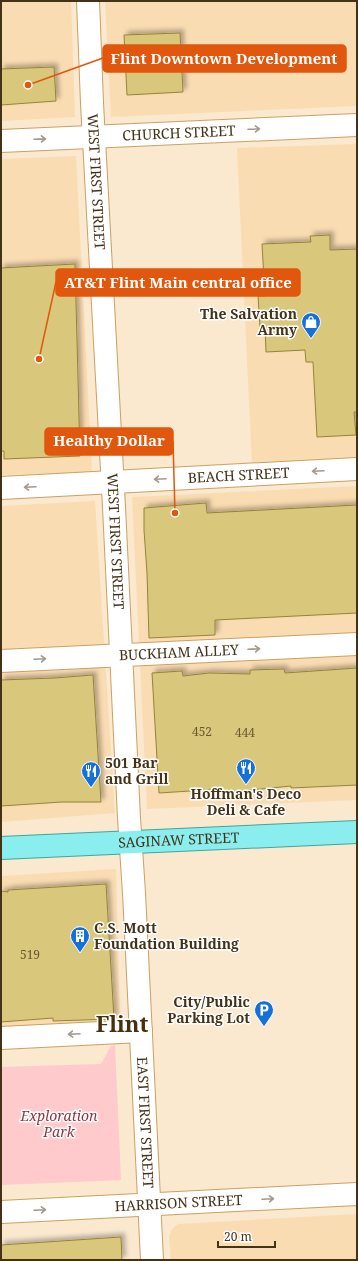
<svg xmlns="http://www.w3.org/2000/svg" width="358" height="1261" viewBox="0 0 358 1261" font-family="'Noto Serif',serif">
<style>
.built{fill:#fadcb2}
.green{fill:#fecacc}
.building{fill:#d9c77c;stroke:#958439;filter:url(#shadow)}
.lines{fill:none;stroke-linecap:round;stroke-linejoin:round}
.minor-casing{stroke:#cca060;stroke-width:24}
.major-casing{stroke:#3fa59d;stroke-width:24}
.minor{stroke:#fff;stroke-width:22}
.major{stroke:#8aeeef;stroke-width:22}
.oneway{stroke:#a2988b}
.labels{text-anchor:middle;stroke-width:3;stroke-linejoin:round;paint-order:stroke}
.number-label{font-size:12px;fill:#695730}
.street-label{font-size:14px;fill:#443217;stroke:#fff}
.poi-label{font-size:14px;font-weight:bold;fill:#443217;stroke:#fff;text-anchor:end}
.park-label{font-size:14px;font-style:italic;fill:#8b3640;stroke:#fff}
.town-label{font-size:22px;font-weight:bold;fill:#46310e;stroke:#fff}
.leader{fill:none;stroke:#e0570d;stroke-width:1.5}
.callout-dot{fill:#e0570d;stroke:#fff;stroke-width:1.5}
.callout{fill:#e0570d;stroke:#e0570d;stroke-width:1.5}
.callout-label{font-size:15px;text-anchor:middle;font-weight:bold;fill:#fff}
</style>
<defs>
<filter id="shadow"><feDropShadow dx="3.5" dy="-3.5" stdDeviation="2" flood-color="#0004"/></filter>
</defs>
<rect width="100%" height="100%" fill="#fae8cf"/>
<!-- built -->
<path class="built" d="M 1,1 L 71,1 L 75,117 L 1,121 Z
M 105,1 L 357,1 L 357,106 L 111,117 Z
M 357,144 L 357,459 L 252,465 L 237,148 Z
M 76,156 L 92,473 L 1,475 L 1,159 Z
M 357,486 L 357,800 L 147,809 L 132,497 Z
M 95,501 L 115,813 L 1,822 L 1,506 Z
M 116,869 L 120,1024 L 1,1029 L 1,876 Z
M 357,1214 L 357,1260 L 171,1260 L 169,1237 L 172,1229 L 178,1224 Z"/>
<!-- green -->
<path class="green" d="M 115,1045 L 121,1180 L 1,1185 L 1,1067 L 101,1064 L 111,1046 Z"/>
<!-- building -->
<path class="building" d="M 180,33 L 183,92 L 127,95 L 124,35 Z
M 54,67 L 56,101 L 1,105 L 1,69 Z
M 330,235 L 330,250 L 357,249 L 357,412 L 354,412 L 356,435 L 317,437 L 313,362 L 306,362 L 305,350 L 266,352 L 265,327 L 260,327 L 258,296 L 265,296 L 262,244 L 311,242 L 310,236 Z
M 75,264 L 80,456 L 4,459 L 4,451 L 1,451 L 1,268 Z
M 206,503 L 207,513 L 357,505 L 357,613 L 215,620 L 215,635 L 149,638 L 147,573 L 144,530 L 144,508 Z
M 357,668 L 357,785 L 291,788 L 291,786 L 221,793 L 221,789 L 159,793 L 152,673 L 182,671 L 183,676 L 209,673 L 250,674 L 250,670 L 284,669 L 285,673 Z
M 93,675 L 101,802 L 62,802 L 1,806 L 1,680 L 55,678 Z
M 106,884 L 114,1019 L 53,1021 L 53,1018 L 1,1022 L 1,891 L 8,892 L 8,890 Z
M 121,1237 L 122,1260 L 1,1260 L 1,1245 Z"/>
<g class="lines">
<!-- minor casing -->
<g class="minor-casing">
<g id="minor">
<path id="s1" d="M 88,1 L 92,103 L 114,507 L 129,818 L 134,893 L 152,1260"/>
<path id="s2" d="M 1,141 L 357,125"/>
<path id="s3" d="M 1,488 L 357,469"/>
<path id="s4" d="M 1,661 L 357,644"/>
<path d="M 1,1038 L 141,1031"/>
<path id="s5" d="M 1,1212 L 357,1194"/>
</g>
</g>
<!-- major casing -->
<g class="major-casing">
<g id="major">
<path id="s6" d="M 1,848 L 357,832"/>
</g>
</g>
<!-- minor -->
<use href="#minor" class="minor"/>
<!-- major -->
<use href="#major" class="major"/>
</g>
<!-- one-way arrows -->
<defs><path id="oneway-shaft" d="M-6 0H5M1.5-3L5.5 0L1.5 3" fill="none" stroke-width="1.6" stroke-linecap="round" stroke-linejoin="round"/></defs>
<g class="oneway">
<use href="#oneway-shaft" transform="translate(254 129) rotate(-2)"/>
<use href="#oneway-shaft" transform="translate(40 139) rotate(-2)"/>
<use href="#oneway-shaft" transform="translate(318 471) rotate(177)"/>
<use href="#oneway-shaft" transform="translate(160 479) rotate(177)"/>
<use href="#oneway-shaft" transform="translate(30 487) rotate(177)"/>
<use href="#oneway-shaft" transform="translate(254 649) rotate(-3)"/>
<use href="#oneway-shaft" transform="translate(40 659) rotate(-3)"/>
<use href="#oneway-shaft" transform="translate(74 1034) rotate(177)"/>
<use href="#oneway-shaft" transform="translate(268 1199) rotate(-3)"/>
<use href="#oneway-shaft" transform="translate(40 1210) rotate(-3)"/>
</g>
<!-- icons -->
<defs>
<g id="shop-pin" transform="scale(1)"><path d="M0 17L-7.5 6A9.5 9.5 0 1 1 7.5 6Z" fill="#1571da" stroke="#fff"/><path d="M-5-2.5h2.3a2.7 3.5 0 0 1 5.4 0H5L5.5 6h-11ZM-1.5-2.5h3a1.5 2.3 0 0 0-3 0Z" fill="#fff"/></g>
<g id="restaurant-pin" transform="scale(1)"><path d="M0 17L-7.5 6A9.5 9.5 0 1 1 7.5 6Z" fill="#1571da" stroke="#fff"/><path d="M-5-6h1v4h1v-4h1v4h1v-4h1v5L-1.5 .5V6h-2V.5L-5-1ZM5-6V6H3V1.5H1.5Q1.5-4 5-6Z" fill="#fff"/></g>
<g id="building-pin" transform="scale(1)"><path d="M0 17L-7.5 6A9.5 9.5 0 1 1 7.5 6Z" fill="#1571da" stroke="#fff"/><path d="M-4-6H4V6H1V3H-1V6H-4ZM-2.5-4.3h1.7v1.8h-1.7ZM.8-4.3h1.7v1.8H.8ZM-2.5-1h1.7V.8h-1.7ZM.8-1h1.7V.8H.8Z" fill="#fff"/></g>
<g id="parking-pin" transform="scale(1)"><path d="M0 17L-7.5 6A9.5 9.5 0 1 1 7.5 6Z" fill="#1571da" stroke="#fff"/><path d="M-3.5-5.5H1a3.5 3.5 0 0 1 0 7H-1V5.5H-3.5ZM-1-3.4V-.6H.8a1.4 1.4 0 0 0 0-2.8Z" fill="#fff"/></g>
</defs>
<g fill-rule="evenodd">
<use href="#shop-pin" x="311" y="322"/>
<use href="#restaurant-pin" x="246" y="768"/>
<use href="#restaurant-pin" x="91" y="771"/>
<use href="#building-pin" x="80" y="936"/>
<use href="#parking-pin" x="264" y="1010"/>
</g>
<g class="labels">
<!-- number labels -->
<g class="number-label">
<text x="202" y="736">452</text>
<text x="245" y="737">444</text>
<text x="30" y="959">519</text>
</g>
<!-- street labels -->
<g class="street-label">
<text dy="5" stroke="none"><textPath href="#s2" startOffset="178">CHURCH STREET</textPath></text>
<text dy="5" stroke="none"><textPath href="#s1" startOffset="181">WEST FIRST STREET</textPath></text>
<text dy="5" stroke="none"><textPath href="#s3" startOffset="238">BEACH STREET</textPath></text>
<text dy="5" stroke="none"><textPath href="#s1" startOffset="541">WEST FIRST STREET</textPath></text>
<text dy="5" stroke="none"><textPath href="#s4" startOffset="178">BUCKHAM ALLEY</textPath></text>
<text dy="5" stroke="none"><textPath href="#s6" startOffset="178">SAGINAW STREET</textPath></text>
<text dy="5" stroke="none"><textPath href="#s1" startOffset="1123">EAST FIRST STREET</textPath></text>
<text dy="5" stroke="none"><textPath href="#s5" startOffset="178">HARRISON STREET</textPath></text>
</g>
<!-- poi labels -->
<g class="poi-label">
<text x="297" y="319">The Salvation<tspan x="297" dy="16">Army</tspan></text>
<text x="105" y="768" text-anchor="start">501 Bar<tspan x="105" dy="16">and Grill</tspan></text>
<text x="246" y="799" text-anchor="middle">Hoffman's Deco<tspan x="246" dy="16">Deli &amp; Cafe</tspan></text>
<text x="94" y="933" text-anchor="start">C.S. Mott<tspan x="94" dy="16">Foundation Building</tspan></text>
<text x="250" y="1007">City/Public<tspan x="250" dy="16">Parking Lot</tspan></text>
</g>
<!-- park labels -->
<g class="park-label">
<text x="59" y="1121">Exploration<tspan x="59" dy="16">Park</tspan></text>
</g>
<!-- town labels -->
<g class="town-label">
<text x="122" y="1032">Flint</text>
</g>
</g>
<!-- callouts -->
<path class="leader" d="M28 85L103 58M39 359L56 282M175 513L173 441"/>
<g class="callout-dot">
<circle cx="28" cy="85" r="4"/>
<circle cx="39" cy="359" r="4"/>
<circle cx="175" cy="513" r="4"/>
</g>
<g class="callout">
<rect x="103" y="45" width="243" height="27" rx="4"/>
<rect x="56" y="269" width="244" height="27" rx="4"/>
<rect x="45" y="428" width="128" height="27" rx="4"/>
</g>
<g class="callout-label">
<text x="224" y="64">Flint Downtown Development</text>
<text x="178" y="288">AT&amp;T Flint Main central office</text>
<text x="109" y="446">Healthy Dollar</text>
</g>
<!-- border -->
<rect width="358" height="1261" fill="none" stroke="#443217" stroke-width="4"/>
<!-- scale -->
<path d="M218 1241v6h57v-6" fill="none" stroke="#443217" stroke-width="2"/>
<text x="224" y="1241" font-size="12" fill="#443217" stroke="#ffffff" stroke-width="3" paint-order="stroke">20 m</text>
</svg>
